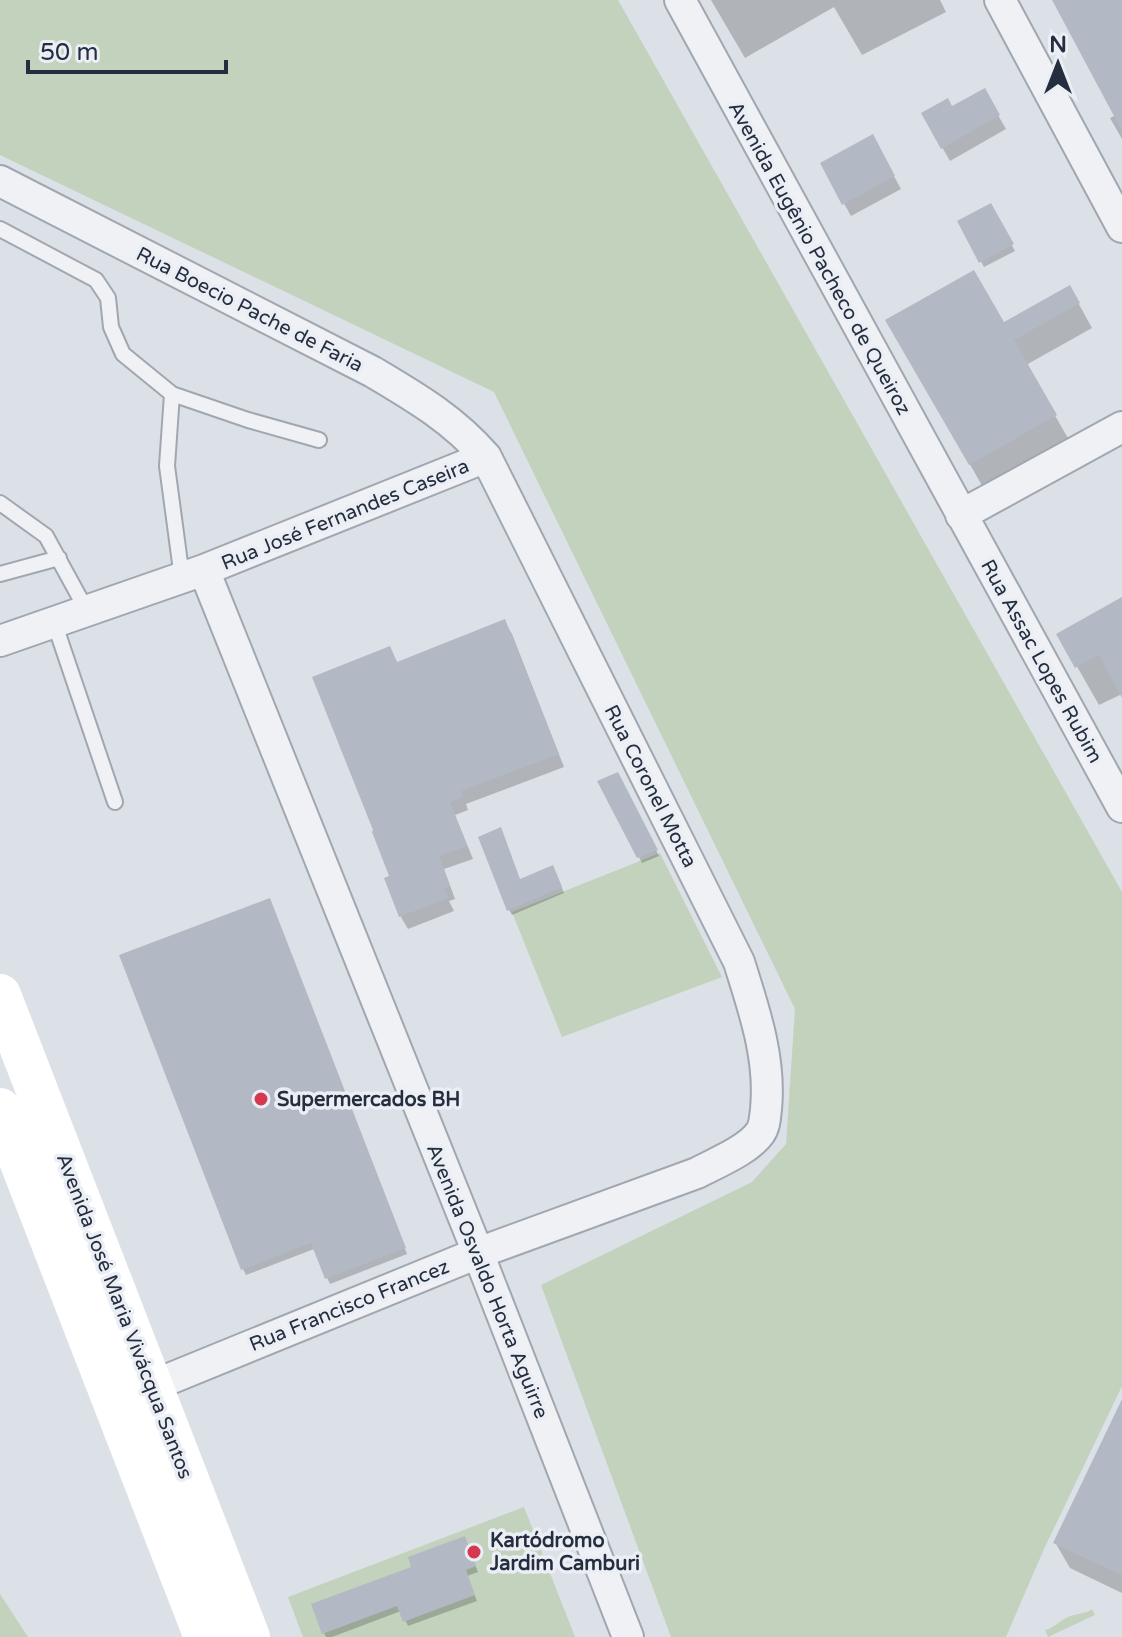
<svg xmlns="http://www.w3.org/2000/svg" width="1122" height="1637" viewBox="0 0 1122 1637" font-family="'Varela Round',sans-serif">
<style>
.green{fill:#c2d2bd}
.shadow{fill:#0003}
.building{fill:#b3b9c4}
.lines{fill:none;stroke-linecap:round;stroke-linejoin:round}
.service-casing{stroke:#a1a7b1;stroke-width:18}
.minor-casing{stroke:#a1a7b1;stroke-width:34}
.service{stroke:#eff1f5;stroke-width:14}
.minor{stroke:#eff1f5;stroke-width:30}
.secondary{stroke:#fff;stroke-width:42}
.poi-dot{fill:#d5384f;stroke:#ebeff5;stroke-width:3}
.labels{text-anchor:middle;stroke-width:7;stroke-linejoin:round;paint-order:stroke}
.street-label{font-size:20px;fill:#252e3e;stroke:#ebeff5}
.poi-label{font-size:20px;font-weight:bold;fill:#252e3e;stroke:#ebeff5;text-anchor:start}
</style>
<rect width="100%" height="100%" fill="#dce0e7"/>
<!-- green -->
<path class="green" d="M 0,0 L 618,0 L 1122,892 L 1122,1386 L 1044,1549 L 1006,1637 L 671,1637 L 541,1285 L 752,1182 L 786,1144 L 795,1009 L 494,392 L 0,155 Z
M 660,853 L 722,977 L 562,1037 L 512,912 Z
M 524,1507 L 575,1637 L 303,1637 L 288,1597 Z
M 0,1594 L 28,1637 L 0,1637 Z
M 1092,1609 L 1095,1615 L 1048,1637 L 1045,1630 C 1054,1628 1059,1621 1068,1617 C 1077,1613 1084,1615 1092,1609 Z"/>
<!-- shadow -->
<path class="shadow" d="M 711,0 L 940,0 L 946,12 L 862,55 L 834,7 L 745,58 Z
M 1055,0 L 1122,0 L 1122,139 L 1110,118 L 1116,115 Z
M 984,91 L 1006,129 L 950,161 L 923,114 L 952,109 Z
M 872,136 L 901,189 L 851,216 L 822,164 Z
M 990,206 L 1015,251 L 984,267 L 960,222 Z
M 1070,288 L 1092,328 L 1026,365 L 1069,440 L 984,489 L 888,321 L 1003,325 Z
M 1122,599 L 1122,694 L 1099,705 L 1059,635 Z
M 504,621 L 512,634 L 564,767 L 466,804 L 468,810 L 455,815 L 473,859 L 444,869 L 455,899 L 449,901 L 454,911 L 408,929 L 401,917 L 387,879 L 392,877 L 389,648 L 398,664 Z
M 618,775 L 659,856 L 642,863 L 600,782 Z
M 556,873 L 564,893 L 512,915 L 509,910 L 520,881 Z
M 272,906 L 407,1254 L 330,1284 L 314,1249 L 246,1275 L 243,1269 Z
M 1122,1404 L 1122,1593 L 1070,1568 L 1055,1542 Z
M 467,1544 L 478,1572 L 467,1576 L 477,1601 L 408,1626 L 401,1611 L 332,1637 L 326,1637 L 324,1633 L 414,1568 Z"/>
<!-- building -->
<path class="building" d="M 1052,0 L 1122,0 L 1122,131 Z
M 985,88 L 1000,115 L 941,149 L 921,113 L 948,98 L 952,106 Z
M 873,134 L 895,176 L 842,205 L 820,163 Z
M 991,203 L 1014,244 L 979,263 L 957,221 Z
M 974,270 L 1004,322 L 1070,285 L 1080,303 L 1014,340 L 1057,415 L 969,465 L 885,320 Z
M 1122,597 L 1122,698 L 1099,655 L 1075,668 L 1056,634 Z
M 505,619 L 559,754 L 461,791 L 463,797 L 450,802 L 467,846 L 439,856 L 450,886 L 444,888 L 448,898 L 399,917 L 384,878 L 389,876 L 372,832 L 373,830 L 312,677 L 390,646 L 397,662 Z
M 618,772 L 658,850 L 637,858 L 597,781 Z
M 501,827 L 520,879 L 553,865 L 562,887 L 507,911 L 478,837 Z
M 270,898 L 406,1248 L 325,1279 L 311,1243 L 241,1270 L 119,955 Z
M 1122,1399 L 1122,1575 L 1053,1543 Z
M 465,1536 L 476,1566 L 466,1570 L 475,1595 L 403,1622 L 397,1606 L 322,1634 L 311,1604 L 411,1567 L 408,1557 Z"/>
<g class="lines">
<!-- service casing -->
<g class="service-casing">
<path id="service" d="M 0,229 L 96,280 L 108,298 L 111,327 L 123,354 L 172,394 L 248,420 L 319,440
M 172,394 L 167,466 L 182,578
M 0,503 L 46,536 L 87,611
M 0,574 L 59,558
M 54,622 L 115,802"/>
</g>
<!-- minor casing -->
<g class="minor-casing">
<path id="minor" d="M 680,0 L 1122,807
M 1000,0 L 1122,227
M 0,181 L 373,372 C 415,397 453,419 486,457 L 739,962 C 754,1010 771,1058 766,1109 C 765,1117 765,1126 760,1133 C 748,1150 716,1163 697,1173 L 478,1253 L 152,1386
M 961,515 L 1122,427
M 204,570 L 478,1253 L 628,1637
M 0,641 L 204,570 L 486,457"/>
</g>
<!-- service -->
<use href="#service" class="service"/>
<!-- minor -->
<use href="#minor" class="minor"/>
<!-- secondary -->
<path class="secondary" d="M 0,995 L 249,1637
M 0,1109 L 205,1637"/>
</g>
<!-- markers -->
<g class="poi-dot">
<circle cx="261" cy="1099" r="8"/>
<circle cx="474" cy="1552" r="8"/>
</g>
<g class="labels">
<!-- street labels -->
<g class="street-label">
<text transform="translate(820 258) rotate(61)" y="7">Avenida Eugênio Pacheco de Queiroz</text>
<text transform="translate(250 309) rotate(27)" y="7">Rua Boecio Pache de Faria</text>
<text transform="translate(345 514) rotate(-22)" y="7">Rua José Fernandes Caseira</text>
<text transform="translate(1042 661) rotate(61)" y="7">Rua Assac Lopes Rubim</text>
<text transform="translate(651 786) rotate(63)" y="7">Rua Coronel Motta</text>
<text transform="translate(488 1281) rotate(68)" y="7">Avenida Osvaldo Horta Aguirre</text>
<text transform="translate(349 1305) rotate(-22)" y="7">Rua Francisco Francez</text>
<text transform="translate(125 1316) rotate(69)" y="7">Avenida José Maria Vivácqua Santos</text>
</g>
<!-- poi labels -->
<g class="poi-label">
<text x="277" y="1106">Supermercados BH</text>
<text x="490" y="1547">Kartódromo<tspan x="490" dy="23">Jardim Camburi</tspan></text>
</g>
</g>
<!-- north arrow -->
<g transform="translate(1058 64)" stroke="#ebeff5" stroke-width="6" paint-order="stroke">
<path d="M0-6L14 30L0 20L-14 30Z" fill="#252e3e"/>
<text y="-12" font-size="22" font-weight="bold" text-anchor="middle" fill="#252e3e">N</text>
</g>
<!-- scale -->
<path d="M28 60v12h198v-12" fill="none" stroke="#252e3e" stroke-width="4"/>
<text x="40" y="60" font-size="24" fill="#252e3e" stroke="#ebeff5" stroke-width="6" paint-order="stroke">50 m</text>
</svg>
